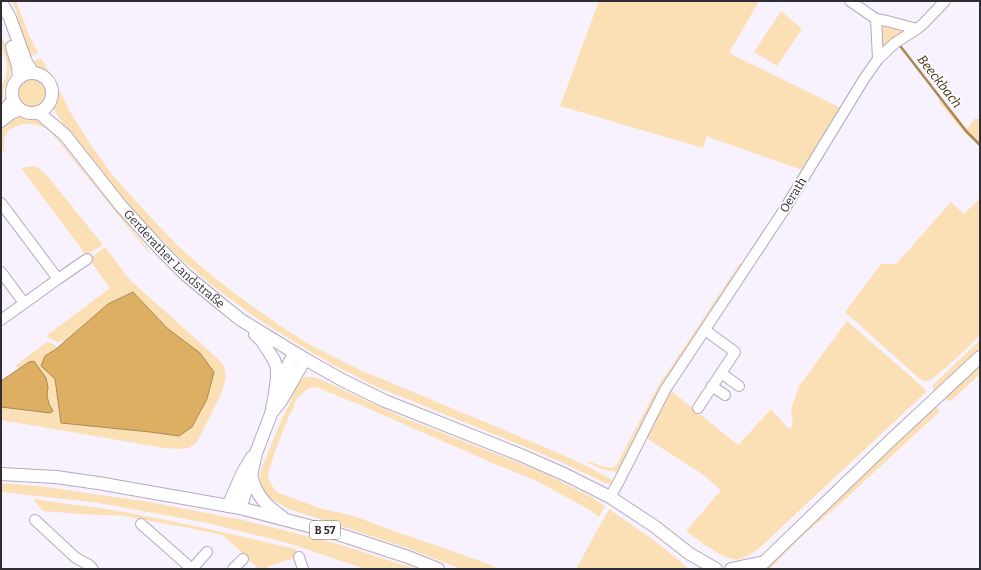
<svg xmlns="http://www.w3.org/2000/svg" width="981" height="570" viewBox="0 0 981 570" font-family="Bitter,serif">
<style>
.green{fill:#fce0b5}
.water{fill:#ddaf63;stroke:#a98855}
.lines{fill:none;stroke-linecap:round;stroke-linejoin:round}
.stream{stroke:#a98855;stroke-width:2.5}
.minor-casing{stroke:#b3aabe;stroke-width:12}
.major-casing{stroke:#b3aabe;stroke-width:14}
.minor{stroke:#fff;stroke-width:10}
.major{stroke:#fff;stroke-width:12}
.labels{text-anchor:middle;stroke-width:3.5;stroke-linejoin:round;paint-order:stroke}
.shield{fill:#fff;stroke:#6f6c72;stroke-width:1}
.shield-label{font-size:11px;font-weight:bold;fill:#312d35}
.street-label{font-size:12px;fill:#312d35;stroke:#fff}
.water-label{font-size:13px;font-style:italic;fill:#3d2a08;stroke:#fff}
</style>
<rect width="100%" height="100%" fill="#f8f2ff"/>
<!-- green -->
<path class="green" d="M 12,1 L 16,1 L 29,35 L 38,53 L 31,56 L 20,28 L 17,13 Z
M 599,1 L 759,1 L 729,53 L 841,108 L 805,171 L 711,138 L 707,135 L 703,148 L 560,106 Z
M 781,11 L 802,29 L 777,66 L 754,52 Z
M 886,23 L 901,30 L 902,32 L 897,35 L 885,46 L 881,43 L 881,26 Z
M 1,35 C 7,47 14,61 10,74 C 9,79 5,84 4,89 C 3,94 4,99 1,104 L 1,88 L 6,76 L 7,64 L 1,46 Z
M 41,58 L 53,78 L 72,115 L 90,144 L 113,176 L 157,224 L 177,245 L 204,269 L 234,293 L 279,325 L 312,346 L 358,369 L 554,451 L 591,468 L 612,480 L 612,482 L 609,484 L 603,482 L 563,463 L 528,448 L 377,387 L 332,364 L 301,346 L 259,320 L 214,287 L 171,250 L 164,241 L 146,227 L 103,178 L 65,127 L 54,110 C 54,103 57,97 56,90 C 54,76 38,72 29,63 Z
M17 94a15 15 0 1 1 30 0a15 15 0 1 1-30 0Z
M 941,97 L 967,129 L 975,118 L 980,120 L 980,147 L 964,132 L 939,102 L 939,99 Z
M 17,116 L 35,119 L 47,127 L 52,131 L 143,243 L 151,254 L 149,253 L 49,130 C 38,123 24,121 13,128 C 12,129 9,130 8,131 C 3,137 4,146 5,153 L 1,148 L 1,125 Z
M 35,166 L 45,173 L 103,245 L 86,255 L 21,168 Z
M 980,198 L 980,335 C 973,343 936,379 927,381 C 925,382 924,381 921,380 L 845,312 L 881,264 L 896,264 L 951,202 L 964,214 Z
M 105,247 L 130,280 L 216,357 L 224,366 L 226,379 L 220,396 L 197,442 L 189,448 L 181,449 L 164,448 L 1,420 L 1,407 L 50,413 L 49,404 L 47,396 L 48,387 L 41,371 L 34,362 L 29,362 L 20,368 L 15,366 L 44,344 L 48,342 L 52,343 L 57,347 L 45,356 L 41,366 L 55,379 L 61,423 L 150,432 L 179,436 L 192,426 L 207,399 L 200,353 L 167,328 L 133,292 L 108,304 L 82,326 L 67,340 L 57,342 L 46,336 L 110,288 L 89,259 Z
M 740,263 L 742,265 L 741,268 L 619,471 C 605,472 599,468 587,462 L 591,462 L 601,466 L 612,468 L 617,464 L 657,388 Z
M 847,321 L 926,390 L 924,394 L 770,538 C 762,546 751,556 740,559 C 726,563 697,539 686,531 L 721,490 L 702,474 L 646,438 L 669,389 L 738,445 L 771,409 L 789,429 L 793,425 L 791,409 L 799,386 Z
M 980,340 L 980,350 L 941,387 L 937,390 L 933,390 L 933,386 L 934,384 Z
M 980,364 L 980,374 L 951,401 L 946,400 L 945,395 Z
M 304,377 L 313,377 L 322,380 L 402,417 L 544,473 L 591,497 L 605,506 L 599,517 L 588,509 L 535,480 L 499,466 L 365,407 L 316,387 L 309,388 L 296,399 L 294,407 L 289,416 L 275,451 L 268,474 L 270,483 L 277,492 L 319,508 L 354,516 L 394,531 L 438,546 L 491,565 L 498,569 L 461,569 L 410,549 L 314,517 L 289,509 L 269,498 L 261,487 L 259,477 L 263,465 L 277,430 L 292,398 L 296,385 Z
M 935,406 L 940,411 L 842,502 L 799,539 L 770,569 L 762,569 Z
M 1,483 L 39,486 L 149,502 L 243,520 L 335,543 L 416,569 L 365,569 L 288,543 L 203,522 L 93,502 L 1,492 Z
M 33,499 C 65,504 97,507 129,513 C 185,523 241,536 296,549 L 298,557 L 269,566 L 266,569 L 259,569 L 223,535 L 204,531 L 125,516 L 81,514 L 43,511 Z
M 609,509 L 655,541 L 689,569 L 576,569 Z"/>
<!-- water -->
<path class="water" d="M 133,292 L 167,328 L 200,353 L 214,372 L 207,399 L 192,427 L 179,436 L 150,432 L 61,423 L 55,379 L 41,366 L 45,356 L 56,349 L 108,304 Z
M 34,361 L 46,378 L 48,387 L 47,396 L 49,404 L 53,411 L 50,413 L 1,407 L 1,381 L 29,362 Z"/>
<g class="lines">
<!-- stream -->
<path class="stream" d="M 901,47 L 966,131 L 980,145"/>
<!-- minor casing -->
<g class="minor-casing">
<path id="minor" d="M 850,1 L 876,19 L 878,59
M 876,19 L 887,21 L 917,29
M 1,112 L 6,107 L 13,99
M 1,122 L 11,114 L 21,110
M 1,203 L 58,279 L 1,320
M 1,272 L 24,303
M 58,279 L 87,259
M 721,373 L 739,386
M 712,386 L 725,395
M 698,408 L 735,352 L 705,330
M 610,497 L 618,483 L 665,390 L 784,210 L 864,79 L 878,59 L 895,43 L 917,29 L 924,23 L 945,1
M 35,520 L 76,558 L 89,565 L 93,569
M 141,524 L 192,569
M 299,557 L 303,569
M 192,569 L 207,552
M 233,569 L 243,559"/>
</g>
<!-- major casing -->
<g class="major-casing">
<g id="major">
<path d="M 1,2 L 10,18 L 26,62 L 33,73"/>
<path d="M 12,47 L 18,66 L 19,78"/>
<circle cx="32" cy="93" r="20"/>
<path id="s1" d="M 38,112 L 65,135 L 121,206 L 161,250 L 186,275 L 221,304 L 241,320 L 305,359 L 342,380 L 385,401 L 523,456 L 564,474 L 610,497 L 654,526 L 690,554 L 716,569"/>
<path d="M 279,384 L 294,353"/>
<path d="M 273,411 L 281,401 L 305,359"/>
<path d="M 1,474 L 56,477 L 98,483 L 240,508 L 332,532 L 408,557 L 438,569"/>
<path d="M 251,476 C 253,481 254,487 257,491 C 262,502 272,510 282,517"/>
<path d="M 228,506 L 243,472 L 252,457"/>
<path d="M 240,508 L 251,476 L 256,453 L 271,414 L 275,393 L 277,377 L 277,368 L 274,360 L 262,341 L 255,334"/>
<path d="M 731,569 L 764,562"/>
<path d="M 757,569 L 891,440 L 980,357"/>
</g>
</g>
<!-- minor -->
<use href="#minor" class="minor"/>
<!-- major -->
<use href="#major" class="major"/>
</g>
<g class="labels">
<!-- shield labels -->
<rect class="shield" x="310" y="521" width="30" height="18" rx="3"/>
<g class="shield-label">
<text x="325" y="534">B 57</text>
</g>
<!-- street labels -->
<g class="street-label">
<text transform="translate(793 195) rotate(-58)" y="4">Oerath</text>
<text dy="4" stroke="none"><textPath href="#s1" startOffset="201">Gerderather Landstraße</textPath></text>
</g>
<!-- water labels -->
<g class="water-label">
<text transform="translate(940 81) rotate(52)" y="5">Beeckbach</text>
</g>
</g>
<!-- border -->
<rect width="981" height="570" fill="none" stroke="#312d35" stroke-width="4"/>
</svg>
